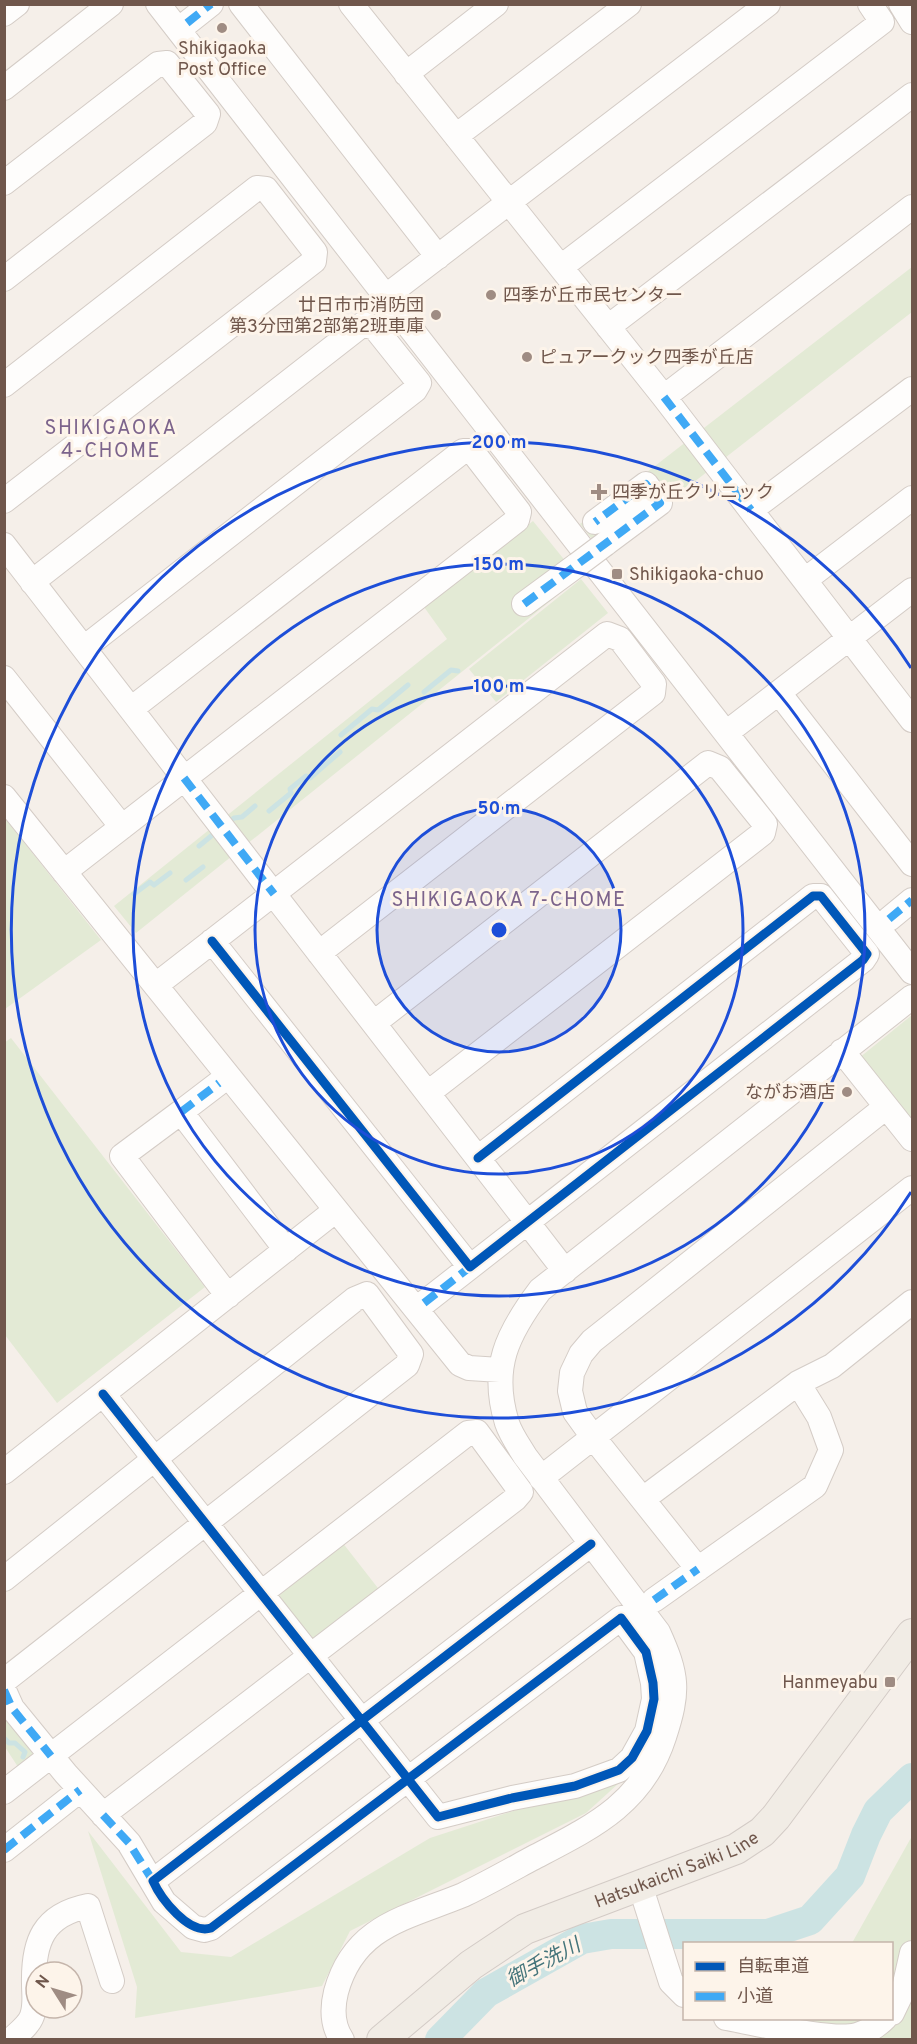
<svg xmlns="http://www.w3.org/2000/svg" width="917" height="2044" viewBox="0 0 917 2044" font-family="Overpass,'Noto Sans JP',sans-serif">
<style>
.green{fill:#e3ead5}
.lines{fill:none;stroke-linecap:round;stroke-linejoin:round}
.stream{stroke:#cce3e3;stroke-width:5}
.river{stroke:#cce3e3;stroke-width:30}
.minor-casing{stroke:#d4ccc6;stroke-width:26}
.major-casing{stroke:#d3cbc6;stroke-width:32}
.minor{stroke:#fefdfc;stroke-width:24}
.major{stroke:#f1ece5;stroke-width:30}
.minor-bridge-casing{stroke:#d4ccc6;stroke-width:26;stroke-linecap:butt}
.minor-bridge{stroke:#fefdfc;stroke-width:24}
.quiet{stroke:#3fa9f5;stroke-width:8;stroke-dasharray:15 8;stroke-linecap:butt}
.cycleway-casing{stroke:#fdf4ea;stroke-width:13}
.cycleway{stroke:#0057b8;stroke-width:9}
.ring{fill:none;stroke:#1d4ed8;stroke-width:3}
.poi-dot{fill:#9f8c83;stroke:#fdf4ea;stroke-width:2}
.labels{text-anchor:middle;stroke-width:6;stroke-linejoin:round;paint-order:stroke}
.poi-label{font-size:18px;fill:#70574c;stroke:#fdf4ea;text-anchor:start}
.street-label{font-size:18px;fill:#70574c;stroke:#fdf4ea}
.neighbourhood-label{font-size:20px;letter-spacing:1.5px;fill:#7c648c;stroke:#fdf4ea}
.water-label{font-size:20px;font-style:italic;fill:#45757b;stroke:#fdf4ea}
.centre{fill:#1d4ed8;stroke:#fdf4ea;stroke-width:3}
.ring-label{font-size:18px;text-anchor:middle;font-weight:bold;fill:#1d4ed8;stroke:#fdf4ea;stroke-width:6;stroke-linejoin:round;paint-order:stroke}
</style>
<rect width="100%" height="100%" fill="#f5efe9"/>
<!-- green -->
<path class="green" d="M 912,267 L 912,312 L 603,553 L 580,524 Z
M 533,521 L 579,578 L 136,933 L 114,906 L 447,639 L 424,607 Z
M 581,579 L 608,613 L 496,702 L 469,669 Z
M 4,817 L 101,940 L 5,1009 L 4,1009 Z
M 912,1015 L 912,1126 L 859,1058 Z
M 11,1038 L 205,1287 L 57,1403 L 5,1335 L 4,1043 Z
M 342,1542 L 381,1592 L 312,1645 L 273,1595 Z
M 4,1710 L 39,1755 L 20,1770 L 5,1747 Z
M 630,1773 L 586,1813 L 350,1931 L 322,1986 L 135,2018 L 137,1987 L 88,1831 L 181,1952 L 231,1957 L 430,1838 Z
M 912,1836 L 912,2039 L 791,2040 L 807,2019 L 892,2018 L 892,1944 L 852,1943 Z"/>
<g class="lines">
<!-- stream -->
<path class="stream" d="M 424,692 L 451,670 L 458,671
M 341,735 L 372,709 L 378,710 L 408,685
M 269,811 L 291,793 L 290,789 L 306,776 L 310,778 L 340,752
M 226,824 L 234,818 L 242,817 L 255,806
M 199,846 L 216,832
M 186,880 L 203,867
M 134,894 L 150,882 L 154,885 L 170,873
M 4,1738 L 9,1743 L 15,1743 L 25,1752 L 23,1757"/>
<!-- river -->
<path class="river" d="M 440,2040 L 486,1993 L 582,1939 L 611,1934 L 768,1934 L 810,1920 L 850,1876 L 866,1835 L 878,1811 L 912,1778"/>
<!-- minor casing -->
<g class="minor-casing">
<path id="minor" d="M 158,4 L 912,972
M 241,4 L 438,257
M 351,4 L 664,397 L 912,720
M 901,4 L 912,22
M 4,14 L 17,4
M 187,23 L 211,4
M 406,74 L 496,4
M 4,88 L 111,4
M 456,136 L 629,4
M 4,183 L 158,64 L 167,63 L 208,114 L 205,123 L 4,279
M 561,267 L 882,22 L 870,4
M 385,297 L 768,4
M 608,327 L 912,95
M 4,385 L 257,188 L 266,189 L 315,252 L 314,261 L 4,501
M 664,397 L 912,207
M 751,510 L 912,389
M 595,522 L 646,484 L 660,503 L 605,544
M 4,545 L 565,1271
M 805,580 L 912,498
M 32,582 L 363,324 L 375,328 L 419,383 L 415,390 L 84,648
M 524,604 L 577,565
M 4,678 L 122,827
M 779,693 L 912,864
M 726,733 L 912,590
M 4,797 L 460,1364 L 469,1368 L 500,1370
M 64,872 L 517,520 L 519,512 L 472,451 L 463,451 L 131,709
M 889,919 L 912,900
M 212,941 L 470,1267
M 156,985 L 607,634 L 620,639 L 654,684 L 653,693 L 319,953
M 374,1023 L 708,763 L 720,768 L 765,824 L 763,833 L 428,1093
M 842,1051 L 912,1139
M 181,1112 L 219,1083
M 228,1296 L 122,1156 L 181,1112 L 286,1250
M 424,1303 L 863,960 L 867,954 L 821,896 L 813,896 L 478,1158
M 4,1472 L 336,1210
M 541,1478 L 912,1188
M 643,1499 L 798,1383 L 832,1366 L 912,1302
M 698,1569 L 593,1437 L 575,1412 L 570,1391 L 572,1373 L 581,1354 L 592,1341 L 886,1107
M 4,1579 L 355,1299 L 367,1294 L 411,1354 L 407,1365 L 4,1681
M 654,1600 L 815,1486 L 831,1450 L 819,1417 L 798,1383
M 4,1690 L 12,1708 L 66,1774 L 129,1843 L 164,1902 L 193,1927 L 204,1930 L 211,1928 L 621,1618 L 646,1652 L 653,1683 L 654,1699 L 647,1731 L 632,1758 L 619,1770 L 575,1786 L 512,1798 L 438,1817 L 408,1779 C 306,1650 205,1522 103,1394
M 4,1792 L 468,1433 L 477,1432 L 521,1492 L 515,1499 L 103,1815
M 4,1850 L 80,1790
M 153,1881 L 591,1544
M 640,1885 L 671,1982 L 684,1995
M 892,2013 L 904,1988 L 912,1953
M 726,2018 C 755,2023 832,2042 857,2035 C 868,2032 877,2026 885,2018
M 11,2040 C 18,2033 29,2025 32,2016 C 36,2005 34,1995 34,1984 C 33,1942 43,1915 88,1906 L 112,1981
M 342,2040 C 332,2025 332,2008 336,1992 C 354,1925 407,1918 463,1895 C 486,1884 509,1871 531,1859 C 590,1828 642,1805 664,1737 C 679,1691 678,1676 658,1632 L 525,1456 C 519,1446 511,1435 507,1423 C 490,1368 507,1334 540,1290 L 912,997"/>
</g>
<!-- major casing -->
<g class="major-casing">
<g id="major">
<path id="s1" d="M 382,2040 L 471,1965 L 525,1929 L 736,1849 L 762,1832 L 776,1817 L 912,1634"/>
</g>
</g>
<!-- minor -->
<use href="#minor" class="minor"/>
<!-- major -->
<use href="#major" class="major"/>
<!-- minor-bridge casing -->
<g class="minor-bridge-casing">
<path id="minor-bridge" d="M 577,565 L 605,544"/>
</g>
<!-- minor-bridge -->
<use href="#minor-bridge" class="minor-bridge"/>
<!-- quiet -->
<path class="quiet" d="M 187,23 L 211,4
M 664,397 L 751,510
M 524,604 L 660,503 L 646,484 L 595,522
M 184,778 L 274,894
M 889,919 L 912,900
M 181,1112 L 219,1083
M 424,1303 L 470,1267
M 654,1600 L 698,1569
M 4,1690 L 12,1708 L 51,1756
M 103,1815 L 129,1843 L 153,1881
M 4,1850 L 80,1790"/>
<!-- cycleway casing -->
<g class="cycleway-casing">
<path id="cycleway" d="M 212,941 L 470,1267 L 863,960 L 867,954 L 821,896 L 813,896 L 478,1158
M 103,1394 C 215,1535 326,1676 438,1817 L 512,1798 L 575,1786 L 619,1770 L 632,1758 L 647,1731 L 654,1699 L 653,1683 L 646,1652 L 621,1618 L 211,1928 C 189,1935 161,1899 153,1881 L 591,1544"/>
</g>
<!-- cycleway -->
<use href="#cycleway" class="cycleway"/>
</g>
<!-- distance rings -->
<circle cx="499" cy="930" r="122" fill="#1d4ed8" fill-opacity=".12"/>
<g class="ring">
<circle cx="499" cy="930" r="122"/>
<circle cx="499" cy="930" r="244"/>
<circle cx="499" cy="930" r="366"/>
<path d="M911 1192A488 488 0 1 1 911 668"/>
</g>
<!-- markers -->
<g class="poi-dot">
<circle cx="222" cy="28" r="6"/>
<circle cx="491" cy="295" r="6"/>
<circle cx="436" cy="315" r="6"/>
<circle cx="527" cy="357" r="6"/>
<path d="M596 483h6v6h6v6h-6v6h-6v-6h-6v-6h6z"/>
<rect x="611" y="568" width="12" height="12" rx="3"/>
<circle cx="847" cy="1092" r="6"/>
<rect x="884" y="1676" width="12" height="12" rx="3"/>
</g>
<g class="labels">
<!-- poi labels -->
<g class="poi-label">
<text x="222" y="54" text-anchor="middle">Shikigaoka<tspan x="222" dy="21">Post Office</tspan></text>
<text x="503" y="301">四季が丘市民センター</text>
<text x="424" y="311" text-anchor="end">廿日市市消防団<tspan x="424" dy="21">第3分団第2部第2班車庫</tspan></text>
<text x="539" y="363">ピュアークック四季が丘店</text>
<text x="612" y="498">四季が丘クリニック</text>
<text x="629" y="580">Shikigaoka-chuo</text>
<text x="835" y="1098" text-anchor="end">ながお酒店</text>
<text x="878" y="1688" text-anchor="end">Hanmeyabu</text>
</g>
<!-- street labels -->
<g class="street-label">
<text dy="6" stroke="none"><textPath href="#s1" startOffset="344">Hatsukaichi Saiki Line</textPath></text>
</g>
<!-- neighbourhood labels -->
<g class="neighbourhood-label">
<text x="111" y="434">SHIKIGAOKA<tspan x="111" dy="23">4-CHOME</tspan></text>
<text x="509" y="906">SHIKIGAOKA 7-CHOME</text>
</g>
<!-- water labels -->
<g class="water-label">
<text transform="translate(543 1962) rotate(-28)" y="7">御手洗川</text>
</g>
</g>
<circle cx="499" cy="930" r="9" class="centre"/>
<g class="ring-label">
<text x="499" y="448">200 m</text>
<text x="499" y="570">150 m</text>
<text x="499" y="692">100 m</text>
<text x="499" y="814">50 m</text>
</g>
<!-- border -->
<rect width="917" height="2044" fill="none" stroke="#70574c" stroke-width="12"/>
<!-- legend -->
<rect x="683" y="1942" width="210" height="78" fill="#fdf4ea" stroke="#c5b5ab" stroke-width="1.5"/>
<rect x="695" y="1962" width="30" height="9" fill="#0057b8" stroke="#c5b5ab" stroke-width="1.5"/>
<text x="737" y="1972" font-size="18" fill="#70574c">自転車道</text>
<rect x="695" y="1992" width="30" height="9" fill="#3fa9f5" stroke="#c5b5ab" stroke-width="1.5"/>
<text x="737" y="2002" font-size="18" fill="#70574c">小道</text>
<!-- north arrow -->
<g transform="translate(54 1990) rotate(307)"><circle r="28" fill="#fdf4ea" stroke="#c5b5ab" stroke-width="1.5"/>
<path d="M0-4.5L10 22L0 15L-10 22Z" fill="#9f8c83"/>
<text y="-9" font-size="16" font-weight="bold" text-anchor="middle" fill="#70574c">N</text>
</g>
</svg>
